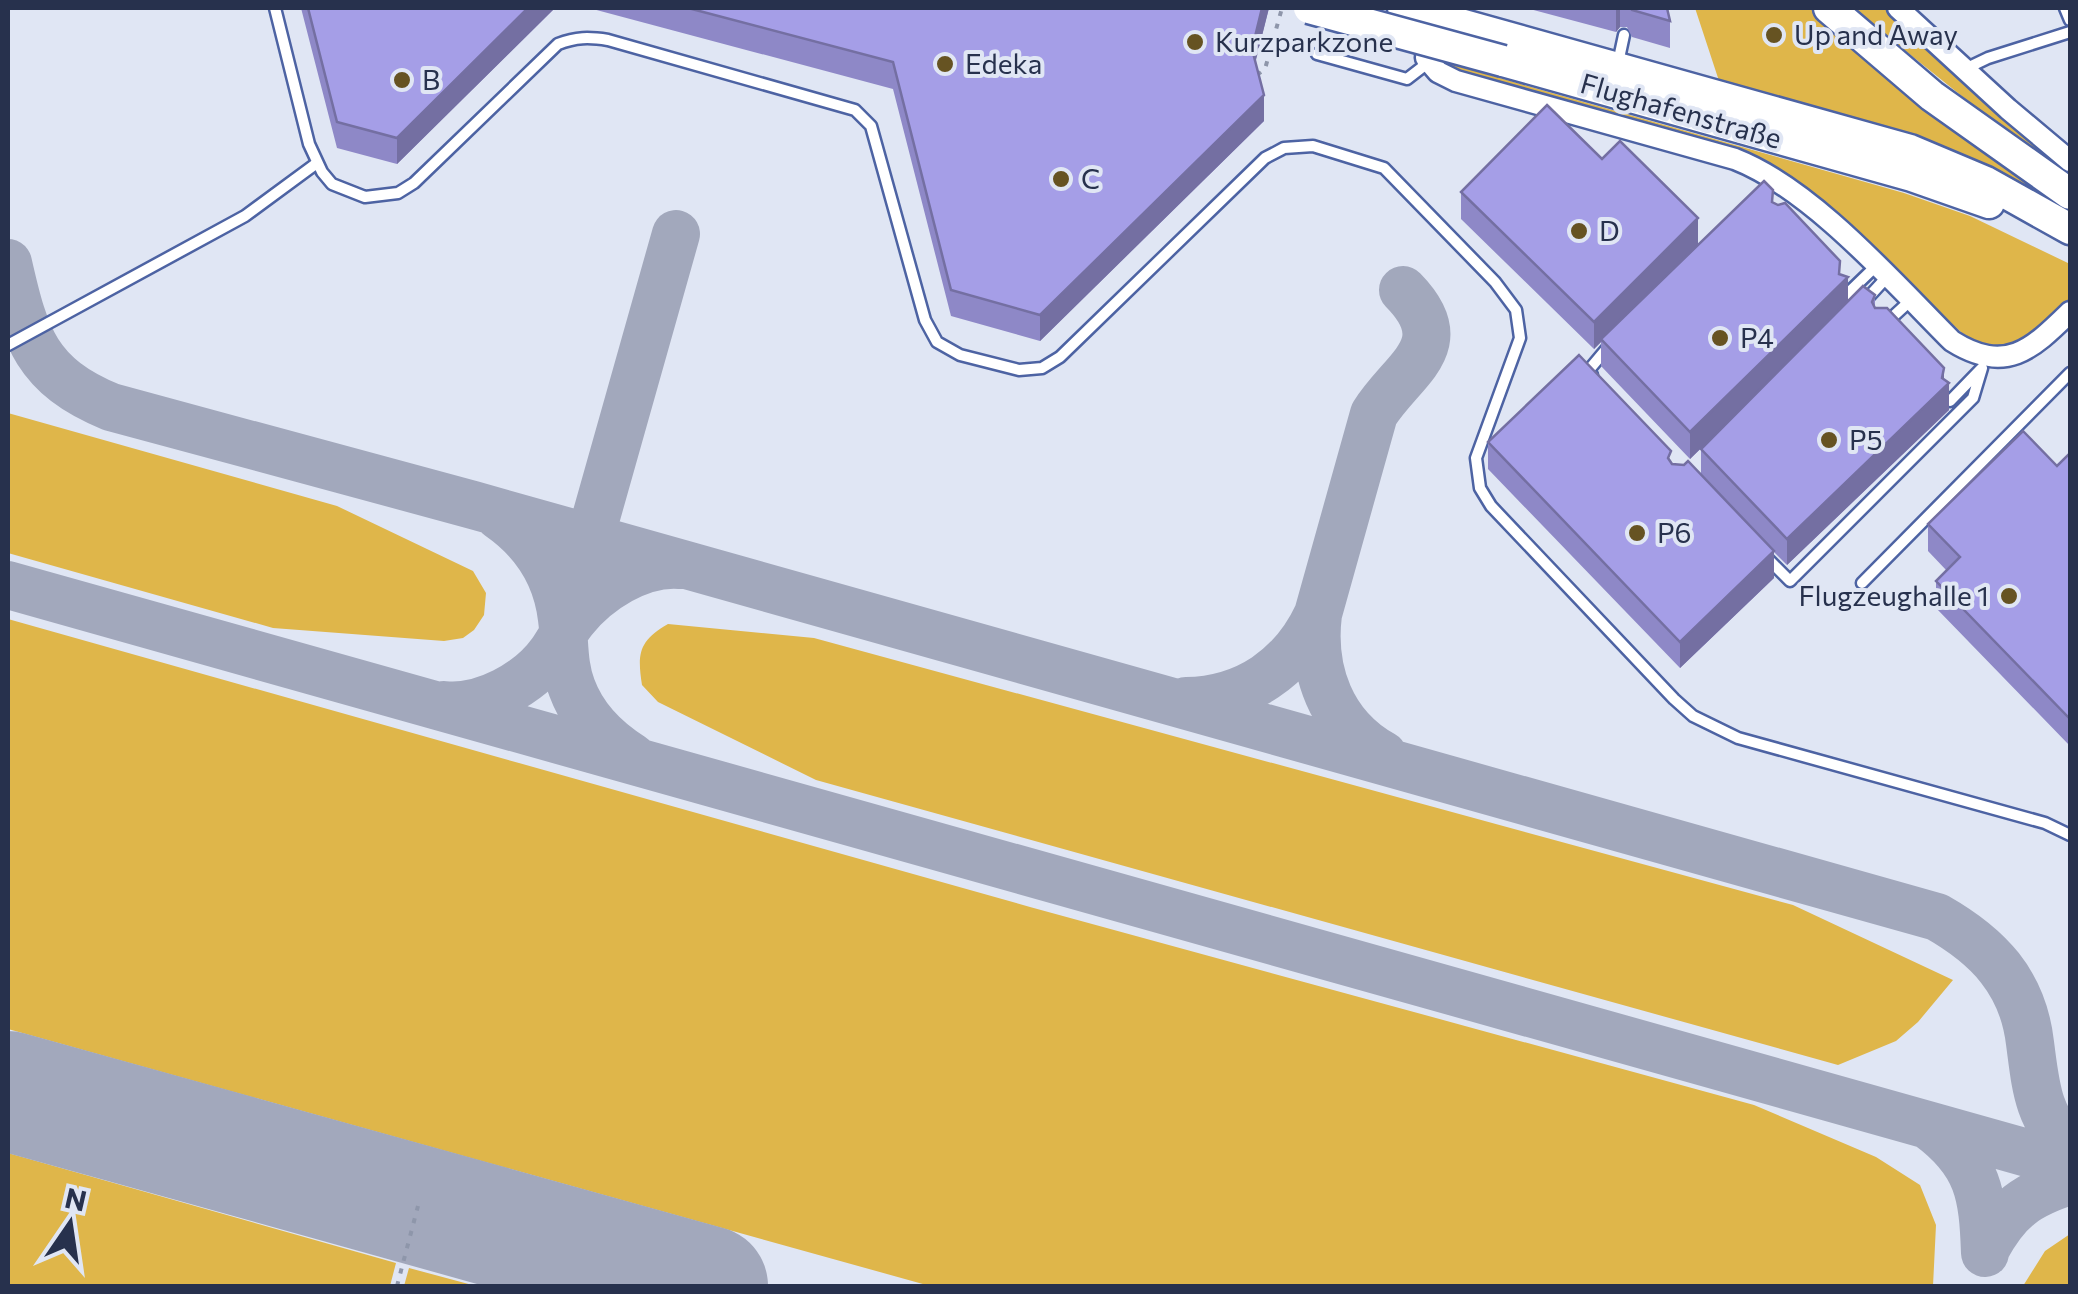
<svg xmlns="http://www.w3.org/2000/svg" width="2078" height="1294" viewBox="0 0 2078 1294" font-family="Commissioner,sans-serif">
<style>
.green{fill:#dfb64a}
.lines{fill:none;stroke-linecap:round;stroke-linejoin:round}
.taxiway{stroke:#a2a8bc;stroke-width:48}
.runway{stroke:#a2a8bc;stroke-width:120}
.lane-casing{stroke:#4d63a3;stroke-width:15}
.street-casing{stroke:#4d63a3;stroke-width:25}
.secondary-casing{stroke:#4d63a3;stroke-width:35}
.path{stroke:#8e96aa;stroke-width:4;stroke-dasharray:5 8;stroke-linecap:butt}
.lane{stroke:#fff;stroke-width:10}
.street{stroke:#fff;stroke-width:20}
.secondary{stroke:#fff;stroke-width:30}
.secondary-bridge-casing{stroke:#4d63a3;stroke-width:35;stroke-linecap:butt}
.secondary-bridge{stroke:#fff;stroke-width:30}
.wall{fill:#8e88c7}
.shaded-wall{fill:#746fa2}
.building{fill:#a59ee7;stroke:#746fa2;stroke-width:2.5}
.poi-dot{fill:#665322;stroke:#e0e6f4;stroke-width:4}
.labels{text-anchor:middle;stroke-width:8;stroke-linejoin:round;paint-order:stroke}
.poi-label{font-size:28px;fill:#27314d;stroke:#e0e6f4;text-anchor:start}
.street-label{font-size:28px;fill:#27314d;stroke:#e0e6f4}
</style>
<rect width="100%" height="100%" fill="#e0e6f4"/>
<!-- green -->
<path class="green" d="M 1695,8 L 1812,8 L 1831,27 L 2028,182 L 2022,189 L 1720,84 Z
M 1852,8 L 1887,8 L 1944,62 L 2070,170 L 2070,183 Z
M 1447,63 L 1904,193 L 1970,216 L 2070,264 L 2070,300 C 2033,335 2014,365 1962,333 L 1795,179 L 1749,154 L 1458,71 Z
M 8,413 L 337,506 L 473,571 L 486,593 L 484,615 L 474,630 L 463,638 L 444,641 L 273,628 L 8,553 Z
M 8,619 L 1030,907 L 1754,1105 L 1876,1157 L 1920,1185 L 1936,1225 L 1933,1286 L 930,1286 L 8,1029 Z
M 668,624 L 814,638 L 1793,905 L 1953,980 L 1918,1022 L 1896,1041 L 1838,1065 L 816,780 L 658,702 L 642,685 C 637,653 639,641 668,624 Z
M 8,1153 L 396,1263 L 390,1286 L 8,1286 Z
M 2070,1234 L 2070,1286 L 2023,1286 L 2045,1251 Z
M 409,1268 L 476,1286 L 404,1286 Z"/>
<g class="lines">
<!-- taxiway -->
<path class="taxiway" d="M 8,263 C 25,338 36,376 111,407 L 473,505 L 1937,917 C 1988,946 2023,982 2030,1043 C 2036,1088 2037,1115 2070,1150
M 499,516 C 535,541 557,575 562,619 C 565,642 563,665 572,688 C 583,718 605,740 632,757
M 8,585 L 2070,1165
M 1318,614 C 1311,671 1331,726 1383,755
M 563,634 L 676,234
M 1186,701 C 1246,700 1293,668 1318,614 L 1374,414 C 1403,368 1458,346 1403,290
M 444,705 C 483,709 529,684 552,652 C 559,642 565,630 573,620 C 597,590 640,562 680,565
M 1929,1126 C 1979,1163 1983,1195 1985,1253
M 1985,1250 C 2007,1209 2026,1195 2070,1181"/>
<!-- runway -->
<path class="runway" d="M 8,1091 L 708,1286"/>
<!-- lane casing -->
<g class="lane-casing">
<path id="lane" d="M 275,8 L 309,144 L 322,172 L 332,184 L 365,197 L 398,193 L 414,183 L 558,44 C 576,37 589,37 608,40 L 855,110 L 871,126 L 925,320 L 937,342 L 960,355 L 1019,370 L 1042,368 L 1060,357 L 1265,158 L 1284,148 L 1313,146 L 1384,168 L 1495,282 L 1516,310 L 1520,338 L 1476,458 L 1480,488 L 1491,506 L 1674,699 L 1693,716 L 1738,738 L 2045,823 L 2070,835
M 2065,8 L 2070,20
M 1317,54 L 1407,79 L 1429,62
M 1618,63 L 1624,35
M 1965,69 L 1988,58 L 2070,32
M 1846,295 L 1876,266
M 1864,302 L 1887,277
M 1886,323 L 1911,300
M 8,345 L 245,216 L 317,163
M 1592,375 L 1588,371 L 1609,346
M 1950,401 L 1981,369
M 1766,557 L 1790,581 L 1973,398 L 1982,368
M 1862,583 L 2070,373"/>
</g>
<!-- street casing -->
<g class="street-casing">
<path id="street" d="M 1898,8 L 2008,109 L 2070,161
M 1428,32 L 1426,58 L 1438,72 L 1456,81 L 1735,159 C 1812,189 1893,282 1952,341 C 2006,375 2032,349 2070,312"/>
</g>
<!-- secondary casing -->
<g class="secondary-casing">
<path id="secondary" d="M 1403,8 L 1910,150 L 1986,182 L 2070,229
M 1829,8 L 1932,96 L 2070,194
M 1503,61 L 1912,176 L 1989,203"/>
</g>
<!-- path -->
<path class="path" d="M 1257,75 L 1265,69 L 1282,8
M 397,1286 L 418,1206"/>
<!-- lane -->
<use href="#lane" class="lane"/>
<!-- street -->
<use href="#street" class="street"/>
<!-- secondary -->
<use href="#secondary" class="secondary"/>
<!-- secondary-bridge casing -->
<g class="secondary-bridge-casing">
<path id="secondary-bridge" d="M 1309,8 L 1503,61"/>
</g>
<!-- secondary-bridge -->
<use href="#secondary-bridge" class="secondary-bridge"/>
</g>
<!-- wall -->
<path class="wall" d="M 301,8 L 555,8 L 397,164 L 337,148 Z
M 589,8 L 1269,8 L 1255,62 L 1264,121 L 1040,341 L 951,316 L 893,89 Z
M 1526,8 L 1667,8 L 1670,21 L 1670,48 L 1632,37 L 1627,27 L 1620,27 L 1616,32 Z
M 1602,159 L 1698,245 L 1773,202 L 1840,274 L 1848,302 L 1875,295 L 1875,308 L 1944,379 L 1949,410 L 1787,565 L 1774,552 L 1774,578 L 1680,668 L 1488,469 L 1488,442 L 1671,463 L 1701,474 L 1701,449 L 1727,423 L 1690,459 L 1601,366 L 1601,342 L 1594,349 L 1461,219 L 1461,192 Z
M 2070,456 L 2070,746 L 1936,608 L 1936,581 L 1947,571 L 1928,551 L 1928,524 L 2057,466 Z"/>
<!-- shaded-wall -->
<path class="shaded-wall" d="M 528,8 L 555,8 L 397,164 L 397,138 Z
M 1262,8 L 1269,8 L 1252,76 L 1252,49 Z
M 1616,8 L 1620,8 L 1620,27 L 1616,32 Z
M 1264,95 L 1264,121 L 1040,341 L 1040,315 Z
M 1698,218 L 1698,245 L 1594,349 L 1594,322 Z
M 1840,261 L 1840,284 L 1848,277 L 1848,303 L 1690,459 L 1690,432 Z
M 1944,368 L 1944,388 L 1949,383 L 1949,410 L 1787,565 L 1787,539 L 1942,378 Z
M 1774,551 L 1774,578 L 1680,668 L 1680,642 Z"/>
<!-- building -->
<path class="building" d="M 308,8 L 528,8 L 397,138 L 337,122 Z
M 688,8 L 1262,8 L 1252,49 L 1264,95 L 1040,315 L 951,290 L 893,62 Z
M 1631,8 L 1667,8 L 1670,21 L 1632,10 Z
M 1547,105 L 1602,159 L 1620,141 L 1698,218 L 1594,322 L 1461,192 Z
M 1764,181 L 1773,190 L 1772,202 L 1778,205 L 1785,203 L 1840,261 L 1839,274 L 1848,277 L 1690,432 L 1601,339 Z
M 1863,286 L 1875,295 L 1872,302 L 1875,308 L 1887,308 L 1944,368 L 1942,378 L 1949,383 L 1787,539 L 1701,449 Z
M 1579,355 L 1671,451 L 1668,458 L 1672,464 L 1684,465 L 1688,461 L 1774,551 L 1680,642 L 1488,442 Z
M 2023,431 L 2057,466 L 2069,454 L 2070,456 L 2070,719 L 1936,581 L 1960,557 L 1928,524 Z"/>
<!-- markers -->
<g class="poi-dot">
<circle cx="1774" cy="35" r="10"/>
<circle cx="1195" cy="42" r="10"/>
<circle cx="945" cy="64" r="10"/>
<circle cx="402" cy="80" r="10"/>
<circle cx="1061" cy="179" r="10"/>
<circle cx="1579" cy="231" r="10"/>
<circle cx="1720" cy="338" r="10"/>
<circle cx="1829" cy="440" r="10"/>
<circle cx="1637" cy="533" r="10"/>
<circle cx="2009" cy="596" r="10"/>
</g>
<g class="labels">
<!-- poi labels -->
<g class="poi-label">
<text x="1794" y="45">Up and Away</text>
<text x="1215" y="52">Kurzparkzone</text>
<text x="965" y="74">Edeka</text>
<text x="422" y="90">B</text>
<text x="1081" y="189">C</text>
<text x="1599" y="241">D</text>
<text x="1740" y="348">P4</text>
<text x="1849" y="450">P5</text>
<text x="1657" y="543">P6</text>
<text x="1989" y="606" text-anchor="end">Flugzeughalle 1</text>
</g>
<!-- street labels -->
<g class="street-label">
<text transform="translate(1681 111) rotate(16)" y="10">Flughafenstraße</text>
</g>
</g>
<!-- border -->
<rect width="2078" height="1294" fill="none" stroke="#27314d" stroke-width="20"/>
<!-- north arrow -->
<g transform="translate(70 1224) rotate(13)" stroke="#e0e6f4" stroke-width="8" paint-order="stroke">
<path d="M0-8L18 38L0 25L-18 38Z" fill="#27314d"/>
<text y="-15" font-size="28" font-weight="bold" text-anchor="middle" fill="#27314d">N</text>
</g>
</svg>
